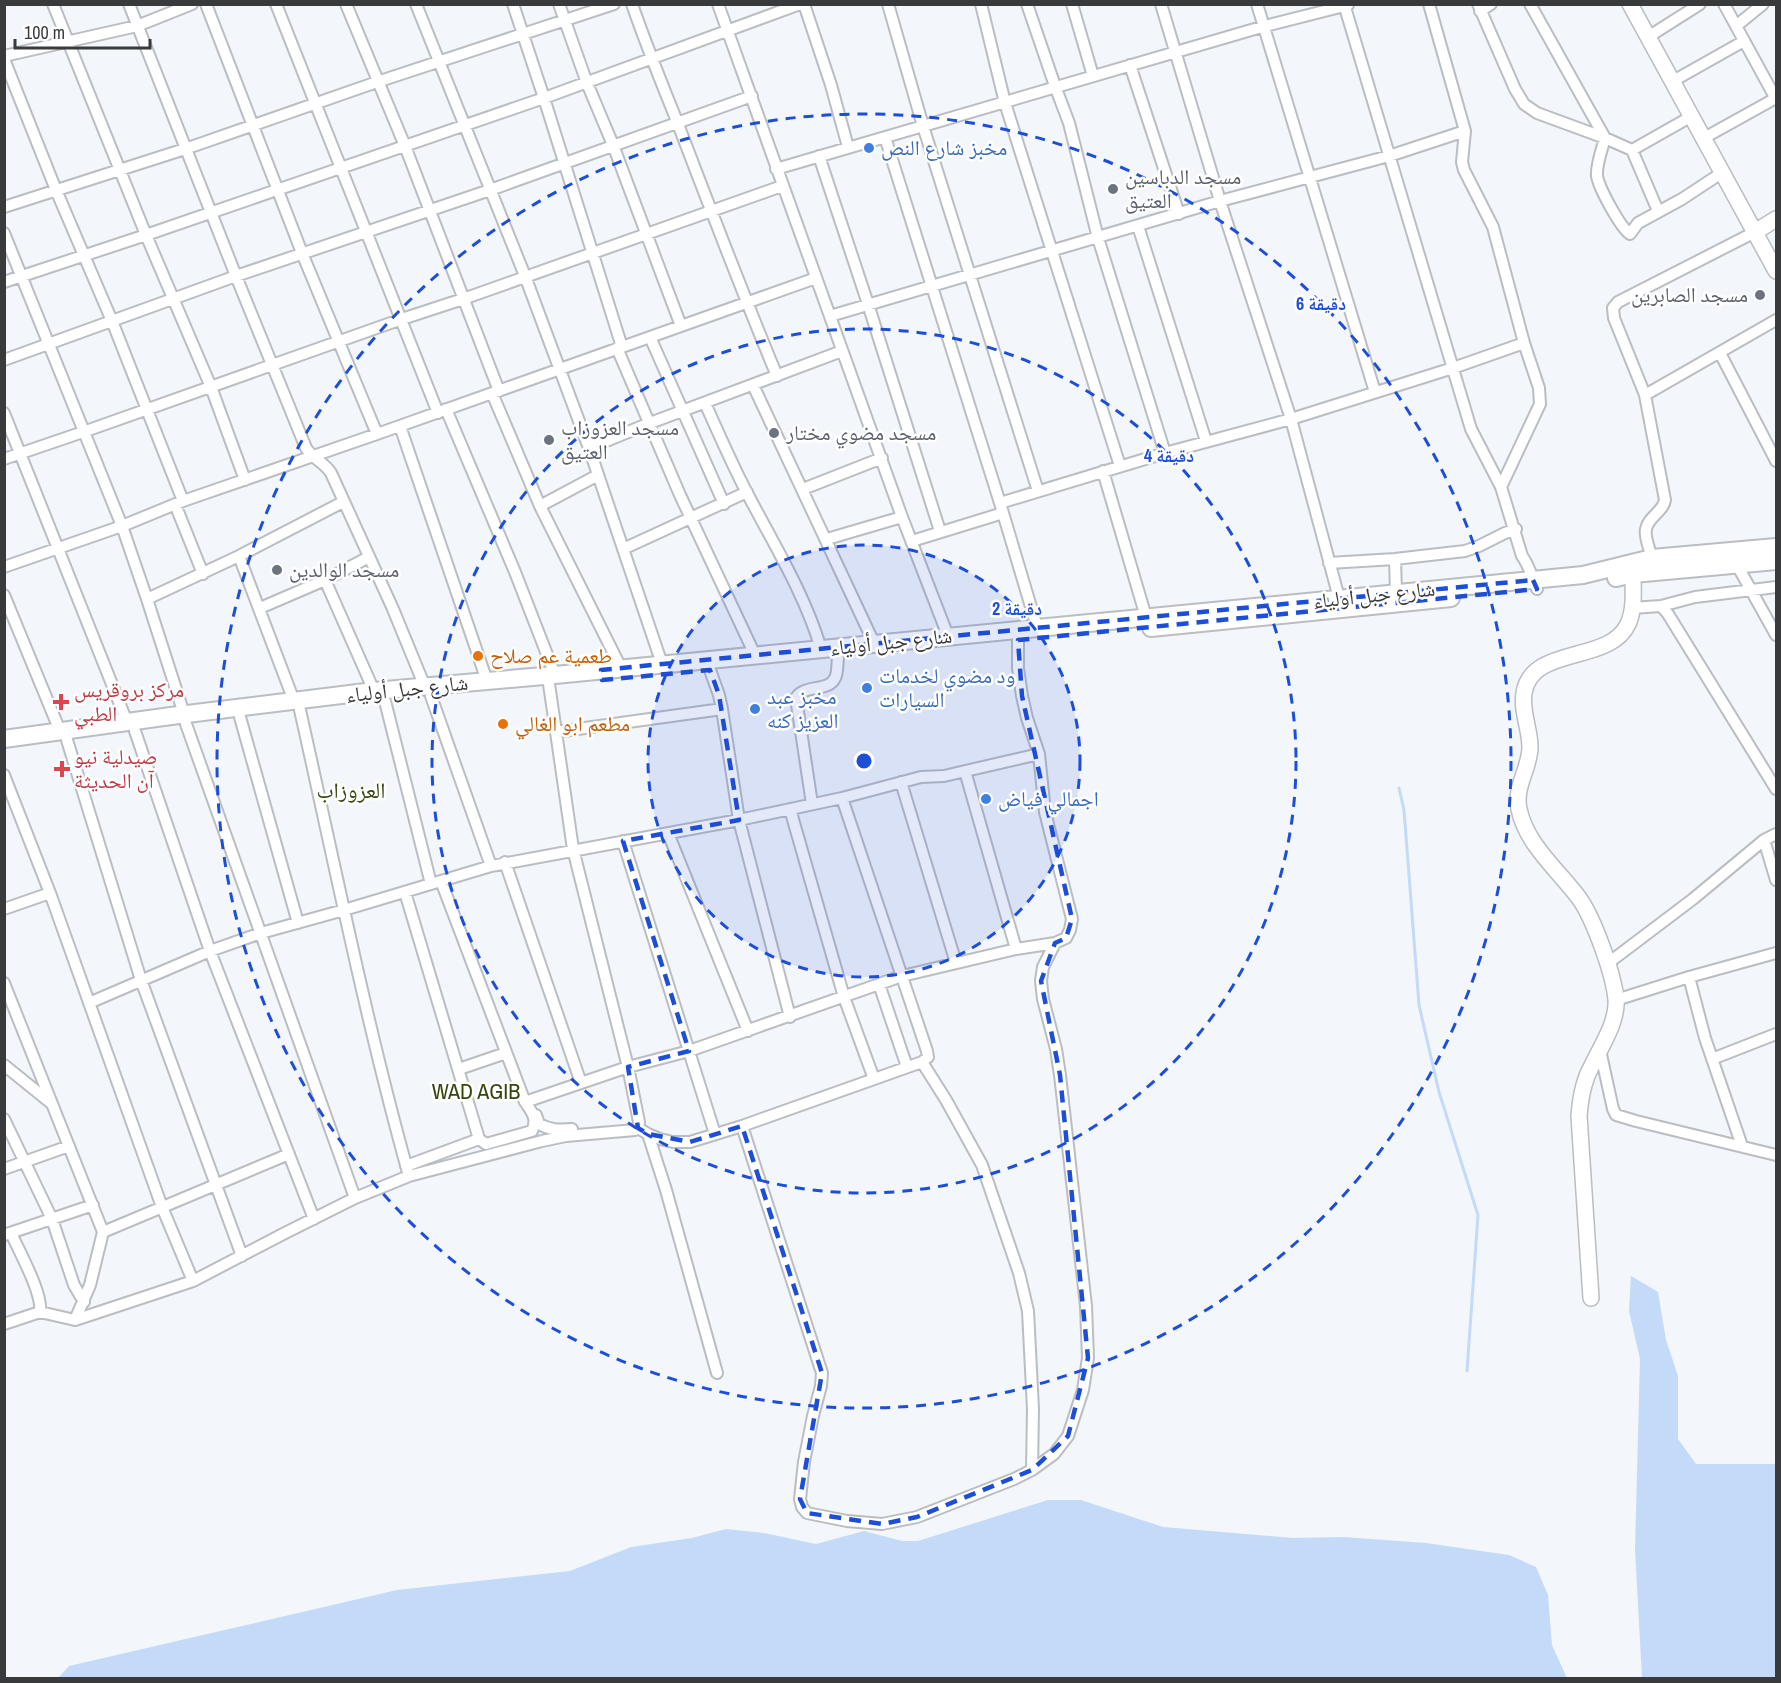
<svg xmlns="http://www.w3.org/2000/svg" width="1781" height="1683" viewBox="0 0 1781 1683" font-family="'Archivo Narrow','Noto Naskh Arabic',sans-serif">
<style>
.water{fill:#c4daf9}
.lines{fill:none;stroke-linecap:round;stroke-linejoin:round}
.stream{stroke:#c4daf9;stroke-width:3}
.street-casing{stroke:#babdc2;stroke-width:14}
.secondary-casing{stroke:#babdc2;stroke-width:18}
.primary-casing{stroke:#babdc2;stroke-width:20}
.street{stroke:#fff;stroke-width:10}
.secondary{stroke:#fff;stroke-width:15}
.primary{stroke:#fff;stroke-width:16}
.marked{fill:none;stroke:#1d4ed8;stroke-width:4.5;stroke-dasharray:12 8;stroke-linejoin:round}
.ring{fill:none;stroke:#1d4ed8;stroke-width:3;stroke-dasharray:10 8}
.shop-dot{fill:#3f7fe0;stroke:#fff;stroke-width:2}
.worship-dot{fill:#6b7280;stroke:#fff;stroke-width:2}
.food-dot{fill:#e8710a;stroke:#fff;stroke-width:2}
.health-dot{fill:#e0444e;stroke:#fff;stroke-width:2}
.labels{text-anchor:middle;stroke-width:5;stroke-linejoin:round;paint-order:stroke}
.shop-label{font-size:21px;fill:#366cbe;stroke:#fff;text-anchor:start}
.worship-label{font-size:21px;fill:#5b616d;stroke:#fff;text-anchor:start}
.street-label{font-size:21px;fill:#393a3c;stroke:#fff}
.food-label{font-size:21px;fill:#c56008;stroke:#fff;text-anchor:start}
.health-label{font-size:21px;fill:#be3a42;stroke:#fff;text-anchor:start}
.neighbourhood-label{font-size:22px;fill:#35450e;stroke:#fff}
.centre{fill:#1d4ed8;stroke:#fff;stroke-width:3}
.ring-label{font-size:18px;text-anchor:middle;font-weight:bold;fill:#1d4ed8;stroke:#fff;stroke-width:5;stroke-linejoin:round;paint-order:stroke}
</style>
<rect width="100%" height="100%" fill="#f3f6fb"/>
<!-- water -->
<path class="water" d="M 1631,1276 L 1658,1292 L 1666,1340 L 1678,1376 L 1678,1439 L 1696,1464 L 1776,1464 L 1776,1678 L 1642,1678 L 1635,1549 L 1640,1359 L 1629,1311 Z
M 1048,1500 L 1081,1500 L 1163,1527 L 1293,1538 L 1343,1537 L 1426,1543 L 1509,1555 L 1536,1567 L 1548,1595 L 1552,1645 L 1567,1678 L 58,1678 L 69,1666 L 397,1590 L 570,1571 L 631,1547 L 692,1538 L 726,1529 L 764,1533 L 816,1544 L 864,1531 L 902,1541 L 918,1541 Z"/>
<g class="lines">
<!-- stream -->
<path class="stream" d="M 1399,788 L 1404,810 L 1419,1005 L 1439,1092 L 1478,1215 L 1467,1371"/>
<!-- street casing -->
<g class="street-casing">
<path id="street" d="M 53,4 L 146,235 L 211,387 L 245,480
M 129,4 L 236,276 L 306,448 C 313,459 324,462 331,473 L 393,609 L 425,687
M 206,4 L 302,253 L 377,434
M 276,4 L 438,413
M 346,4 L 405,146 L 499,391
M 416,4 L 525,276 L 589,448 L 662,664
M 513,4 L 544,98 L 622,347
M 559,4 L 587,83 L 613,145 L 681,326
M 632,4 C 646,45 662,84 678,124 C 710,208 742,292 777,376
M 718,4 L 902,517 L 948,636
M 804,4 L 831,85 L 848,147
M 888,4 L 923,126 L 1038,491
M 981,4 L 1005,103 L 1120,466
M 1027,4 L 1055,86 L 1069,123 L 1098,238 L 1165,453
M 1072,4 L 1093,76
M 1161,4 L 1220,201 L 1291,419 L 1339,598
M 1257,4 L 1375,392
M 1344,4 L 1471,429 L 1501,487 L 1522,556 C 1528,563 1533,580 1537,589
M 1429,4 L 1465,131 L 1462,162 L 1464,170 L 1493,227 L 1524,343 L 1539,388 L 1540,404 L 1501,487
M 1478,4 L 1515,89 L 1524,104 L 1537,113 L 1605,138 L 1632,150 L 1692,116
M 1530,4 L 1605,138 C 1602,149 1596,165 1597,176 C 1599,188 1620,227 1630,234 L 1638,223 L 1682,199 L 1723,172
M 1724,4 L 1776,99
M 1480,11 L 1491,4
M 1736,26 L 1763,4
M 1648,37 L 1700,4
M 4,56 L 137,26 L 192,4
M 4,59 L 56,190 L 112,321 L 183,501
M 1130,65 L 1179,214
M 1673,81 L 1744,41
M 885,137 L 1000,503 L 1037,627
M 1704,138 L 1776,98
M 1632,150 L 1658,211
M 819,156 L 868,304 L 940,531
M 776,169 L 1265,26 L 1348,5
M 4,207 L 185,149 L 377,82 L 614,4
M 1138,226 L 1206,441
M 4,233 L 122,526 L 147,599 L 184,714
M 4,282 L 146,235 L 544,98 L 800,4
M 830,316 L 1220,201 L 1389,156 L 1465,131
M 650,337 L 724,504
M 617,348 L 680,495 L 755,655
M 1720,353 L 1776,461
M 4,360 L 236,276 L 490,190 L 752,96
M 753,385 L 874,643
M 492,393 L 540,506 L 621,668
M 1645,395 L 1614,318 L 1613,308 L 1618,302 L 1755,232
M 705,403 C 718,432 731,462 746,491 C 772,541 805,594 821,649
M 446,409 L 515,572 L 555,675
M 4,413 L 127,722
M 400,426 L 487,681
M 589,448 L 650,423 L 842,351
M 4,459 L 83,432 L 402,319 L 463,299 L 782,186
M 1103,471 L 1146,617
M 803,489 L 882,458
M 1000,503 L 1165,453 L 1291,419 L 1453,368 L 1524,343
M 175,504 L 203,574
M 540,506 L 598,475
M 827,539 L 902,517
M 912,541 L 1003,513
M 623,549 L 747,492
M 239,556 L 294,701
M 1652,558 C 1650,550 1644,537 1646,529 C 1648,517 1663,512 1665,500 L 1645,395 L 1776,320
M 1395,559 L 1396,592
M 1329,563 L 1395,559 L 1465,551 L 1479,546 L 1505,533 L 1516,529
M 1737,565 L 1776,635
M 4,567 L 122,526 L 183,501 L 377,434 L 816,278
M 325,580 L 374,691
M 4,595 L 60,731
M 147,599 L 239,556 L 343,502
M 1661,606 L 1695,597 L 1776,587
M 260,608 L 325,580 L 369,557
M 1632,608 L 1661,606 L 1668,614 L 1776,789
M 710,670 L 719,695 L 722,709 L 739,820 L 790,1017
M 431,696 L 491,866
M 385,701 L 431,884
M 300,710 C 335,866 366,1022 409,1176
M 240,717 L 298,923
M 186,724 L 355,1198
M 135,731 L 210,951 L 314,1219
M 556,732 L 722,709
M 67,740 L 141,980 L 242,1256
M 965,771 L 1016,949
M 4,775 L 50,893 L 162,1207 L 193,1281
M 901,782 L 956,963
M 812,804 L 796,698 C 804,684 829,692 835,678 C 838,673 837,664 838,658
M 790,809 L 844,997 L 874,1079
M 668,833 L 748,1031
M 1764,840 L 1776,880
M 623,841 L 715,1134
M 505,862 L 581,1083
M 405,892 L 479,1139
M 4,909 L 50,893
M 1607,964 L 1693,899 L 1764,840 L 1776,834
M 1689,977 L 1705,1038 L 1742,1146
M 4,983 L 103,1232 L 90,1285 L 75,1320
M 879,984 L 907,1067
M 1616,1000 L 1689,977 L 1776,953
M 89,1003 L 210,951 L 261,933 L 344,910 L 491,866 L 739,820 L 842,798 L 921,777 L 944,776 L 1039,754
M 1600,1050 L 1613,1109 L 1616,1115 L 1636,1121 L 1776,1155
M 1712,1059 L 1776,1034
M 922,1062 L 946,1100 L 982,1165 L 1019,1273 L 1028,1311 L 1033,1409 L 1032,1470
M 4,1065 L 51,1103
M 459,1069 L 506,1053
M 525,1102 L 628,1067 L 689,1051 L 902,976 L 1016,949 L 1055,943 L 1066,938 L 1070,930 L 1072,919 L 1045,812 L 1039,754 L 1027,718 L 1022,696 L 1018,668 L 1018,640
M 536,1115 L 539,1124 C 550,1130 559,1130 572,1129
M 4,1119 L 52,1219 L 74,1285 L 84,1302
M 742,1126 L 822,1373 L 821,1386 L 813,1416 L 804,1462 L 800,1499 L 802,1507 L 807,1513 L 847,1521 L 882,1524 L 917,1517 L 1014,1479 L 1032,1470 L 1054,1454 L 1068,1436 L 1083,1390 L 1088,1358 L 1086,1306 L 1060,1075 L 1056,1049 L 1043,999 L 1041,981 L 1043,967 L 1055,943
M 638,1128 L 648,1134 L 660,1139 L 673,1142 L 690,1142 L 742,1126 L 922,1062 L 928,1057 L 927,1051 L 842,798
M 648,1134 L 666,1190 L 717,1373
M 406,1166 L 479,1139 L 486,1144 L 532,1131 C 538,1119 532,1112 525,1102 L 441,881
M 4,1169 L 69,1146
M 103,1232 L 289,1154
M 11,1233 C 19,1251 43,1294 40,1312
M 4,1235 L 93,1205
M 4,1324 L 40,1312 L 75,1320 L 193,1281 L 287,1232 L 355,1198 L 409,1176 L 542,1141 L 566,1136 L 635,1130 L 638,1128 L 639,1122 L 628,1067 L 573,849 L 549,684"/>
</g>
<!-- secondary casing -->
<g class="secondary-casing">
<path id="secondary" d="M 1630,4 L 1776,271
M 1755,232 L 1776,219
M 1591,1298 L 1579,1116 C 1580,1102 1582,1089 1587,1076 C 1596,1054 1618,1024 1616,1000 C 1614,975 1594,919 1579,898 C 1558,870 1526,844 1519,809 C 1514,787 1530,768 1530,747 C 1530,729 1521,711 1524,693 C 1531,645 1610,664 1628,624 C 1635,609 1633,590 1633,574"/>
</g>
<!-- primary casing -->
<g class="primary-casing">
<path id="primary" d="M 1616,578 L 1633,574 L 1776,561
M 1151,628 L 1451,598
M 4,739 L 171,716 L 374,691 L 555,675 L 1583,575 L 1652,558 L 1776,547"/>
</g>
<!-- street -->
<use href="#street" class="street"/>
<!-- secondary -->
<use href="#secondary" class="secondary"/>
<!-- primary -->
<use href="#primary" class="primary"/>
</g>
<!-- marked area -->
<path class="marked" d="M 1533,580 L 1537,589 L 1018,640 L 1022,696 L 1072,919 L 1066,938 L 1055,943 L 1041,981 L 1060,1075 L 1088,1358 L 1068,1436 L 1032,1470 L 917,1517 L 882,1524 L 807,1513 L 800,1499 L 822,1373 L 742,1126 L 690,1142 L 648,1134 L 638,1128 L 628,1067 L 689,1051 L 623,841 L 739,820 L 719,695 L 710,670 L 602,680 L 601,670 Z"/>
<!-- distance rings -->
<circle cx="864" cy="761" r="216" fill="#1d4ed8" fill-opacity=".12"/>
<g class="ring">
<circle cx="864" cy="761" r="216"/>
<circle cx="864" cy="761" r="432"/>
<circle cx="864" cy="761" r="647"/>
</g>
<!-- markers -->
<g class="shop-dot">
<circle cx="869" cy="148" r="6"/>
<circle cx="867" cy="688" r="6"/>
<circle cx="755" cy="709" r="6"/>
<circle cx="986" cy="799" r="6"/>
</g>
<g class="worship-dot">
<circle cx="1113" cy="189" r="6"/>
<circle cx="1760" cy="295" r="6"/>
<circle cx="774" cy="433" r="6"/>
<circle cx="549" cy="440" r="6"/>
<circle cx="277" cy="570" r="6"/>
</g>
<g class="food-dot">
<circle cx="478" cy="656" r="6"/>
<circle cx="503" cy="724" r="6"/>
</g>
<g class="health-dot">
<path d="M58 693h6v6h6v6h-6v6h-6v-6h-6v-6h6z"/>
<path d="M59 760h6v6h6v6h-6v6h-6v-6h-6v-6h6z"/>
</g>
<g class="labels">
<!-- shop labels -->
<g class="shop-label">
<text x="881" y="155">مخبز شارع النص</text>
<text x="879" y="683">ود مضوي لخدمات<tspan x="879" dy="24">السيارات</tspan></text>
<text x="767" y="704">مخبز عبد<tspan x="767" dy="24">العزيز كنه</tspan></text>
<text x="998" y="806">اجمالي فياض</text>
</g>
<!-- worship labels -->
<g class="worship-label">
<text x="1125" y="184">مسجد الدباسين<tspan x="1125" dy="24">العتيق</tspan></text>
<text x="1748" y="302" text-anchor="end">مسجد الصابرين</text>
<text x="561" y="435">مسجد العزوزاب<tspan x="561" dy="24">العتيق</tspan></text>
<text x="786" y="440">مسجد مضوي مختار</text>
<text x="289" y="577">مسجد الوالدين</text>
</g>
<!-- street labels -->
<g class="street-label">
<text transform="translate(1374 595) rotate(-6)" y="7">شارع جبل أولياء</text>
<text transform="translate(891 642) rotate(-6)" y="7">شارع جبل أولياء</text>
<text transform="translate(407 689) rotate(-6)" y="7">شارع جبل أولياء</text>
</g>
<!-- food labels -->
<g class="food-label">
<text x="490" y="663">طعمية عم صلاح</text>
<text x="515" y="731">مطعم ابو الغالي</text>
</g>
<!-- health labels -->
<g class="health-label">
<text x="74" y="697">مركز بروقريس<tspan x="74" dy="24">الطبي</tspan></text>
<text x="74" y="764">صيدلية نيو<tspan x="74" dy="24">آن الحديثة</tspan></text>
</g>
<!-- neighbourhood labels -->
<g class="neighbourhood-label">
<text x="351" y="798">العزوزاب</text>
<text x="476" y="1099">WAD AGIB</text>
</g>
</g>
<circle cx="864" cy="761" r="9" class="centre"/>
<g class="ring-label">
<text x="1321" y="310">6 دقيقة</text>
<text x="1169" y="462">4 دقيقة</text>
<text x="1017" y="615">2 دقيقة</text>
</g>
<!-- border -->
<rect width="1781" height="1683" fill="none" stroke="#393a3c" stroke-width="12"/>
<!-- scale -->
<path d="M15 39v9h135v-9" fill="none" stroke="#393a3c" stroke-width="3"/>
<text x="24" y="39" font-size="18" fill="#393a3c" stroke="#ffffff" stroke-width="4.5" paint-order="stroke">100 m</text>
</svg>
